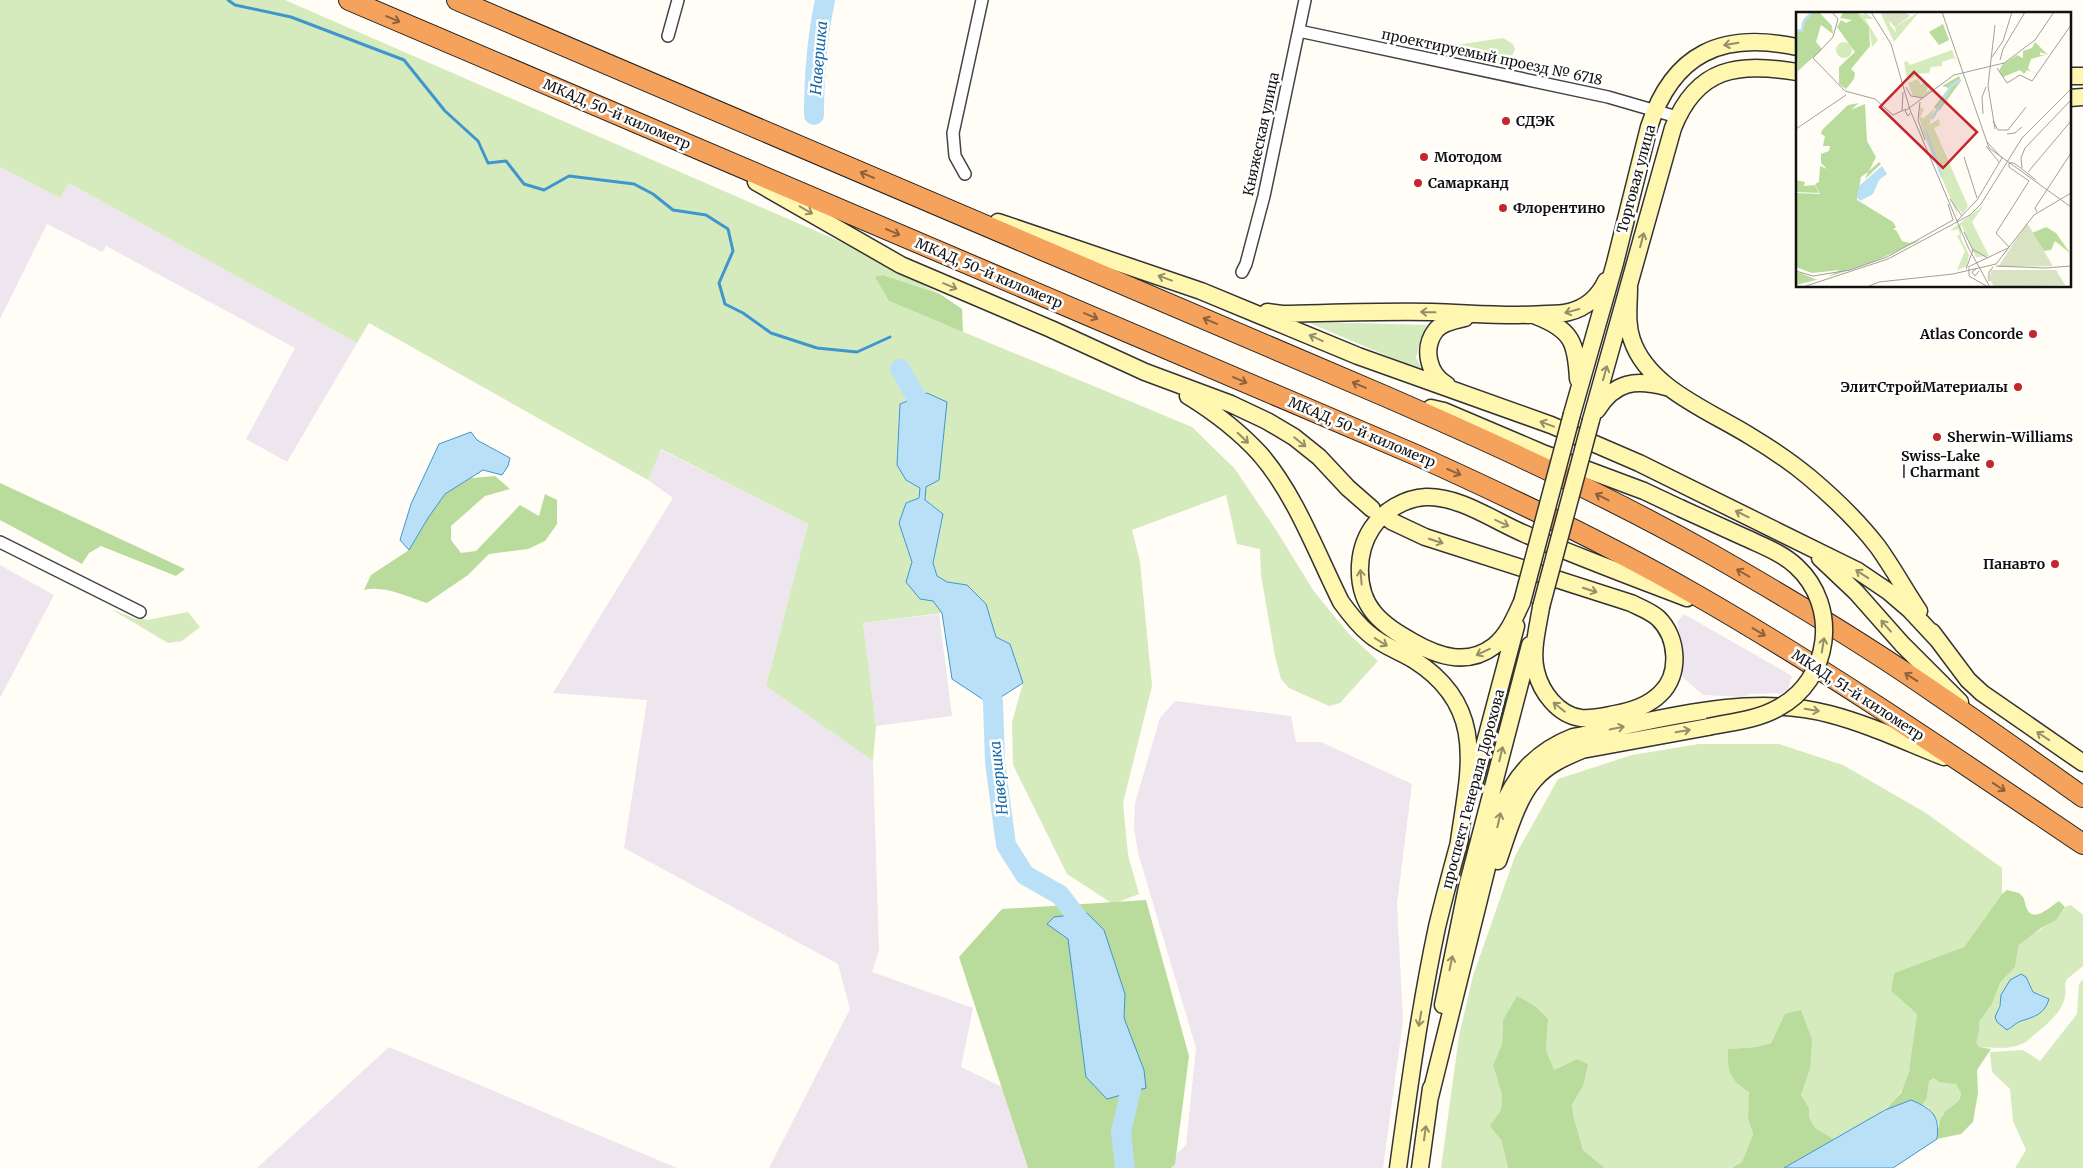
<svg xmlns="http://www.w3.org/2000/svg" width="2083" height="1168" viewBox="0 0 2083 1168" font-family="Merriweather,serif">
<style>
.industrial{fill:#eee6ef}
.green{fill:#d5ebbd;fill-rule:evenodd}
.forest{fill:#b9dc9c}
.water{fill:#b9e0f7;stroke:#3f96cf}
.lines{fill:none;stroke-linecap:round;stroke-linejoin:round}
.stream{stroke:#3f96cf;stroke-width:3}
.river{stroke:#b9e0f7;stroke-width:20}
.street-casing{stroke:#444;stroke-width:14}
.secondary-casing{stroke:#333;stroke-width:19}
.highway-casing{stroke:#222;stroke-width:22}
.street{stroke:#fff;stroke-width:11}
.secondary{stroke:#fff6b0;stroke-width:16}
.highway{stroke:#f5a25d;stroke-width:20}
.secondary-bridge-casing{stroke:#333;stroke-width:19;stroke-linecap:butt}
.secondary-bridge{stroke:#fff6b0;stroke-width:16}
.oneway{stroke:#8e613b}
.oneway2{stroke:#948f68}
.poi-dot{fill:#c4262e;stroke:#fff;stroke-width:2}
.labels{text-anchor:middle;stroke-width:5;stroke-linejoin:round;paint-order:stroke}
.street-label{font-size:14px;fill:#111;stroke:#fff}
.poi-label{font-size:14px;font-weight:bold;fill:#111;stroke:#fff;text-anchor:start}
.water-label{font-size:15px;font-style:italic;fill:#1768a6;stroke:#fff}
.inset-river{fill:none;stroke:#b9e0f7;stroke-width:2.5}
.inset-road{fill:none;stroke:#a09f9a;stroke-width:1}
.view{fill:#c4262e;fill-opacity:0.15;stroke:#c4262e;stroke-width:2.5}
.inset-edge{fill:none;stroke:#111;stroke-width:2.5}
</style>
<rect width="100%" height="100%" fill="#fffdf5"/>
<!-- industrial -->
<path class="industrial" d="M 0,167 L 60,198 L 69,183 L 357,343 L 287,462 L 246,439 L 295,348 L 106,246 L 102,252 L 47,224 L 0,319 Z
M 660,449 L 808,524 L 766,686 L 873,761 L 879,950 L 872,972 L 973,1008 L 961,1067 L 1002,1087 L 1028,1168 L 769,1168 L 850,1009 L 838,964 L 624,848 L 647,700 L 553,693 L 673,498 L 648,480 Z
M 0,565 L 54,595 L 0,698 Z
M 939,614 L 952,716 L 876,726 L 863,623 Z
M 1684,614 L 1792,676 L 1787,693 L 1750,694 L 1742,697 L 1703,695 L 1680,675 L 1683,663 L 1683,648 L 1677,622 Z
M 1175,701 L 1291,716 L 1296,742 L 1321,742 L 1412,784 L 1397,904 L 1403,1021 L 1383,1168 L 1162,1168 L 1186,1145 L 1196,1048 L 1138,853 L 1134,828 L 1135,803 L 1160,718 Z
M 389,1047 L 677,1168 L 257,1168 Z"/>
<!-- green -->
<path class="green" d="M 0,0 L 285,0 L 848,245 L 940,294 L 883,275 L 889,301 L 1192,427 L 1235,469 L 1278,533 L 1313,590 L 1348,633 L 1378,661 L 1340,703 L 1329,706 L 1289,688 L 1281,679 L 1275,656 L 1261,575 L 1260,549 L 1237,544 L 1226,495 L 1132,530 L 1140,562 L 1152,686 L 1123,803 L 1128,855 L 1139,894 L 1113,904 L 1067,874 L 1013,765 L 1012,722 L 1023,683 L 996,637 L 986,605 L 967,585 L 947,582 L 937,576 L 933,563 L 943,515 L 925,500 L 926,487 L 906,480 L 920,488 L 919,499 L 899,523 L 912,562 L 906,582 L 933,601 L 942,613 L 863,623 L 876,726 L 873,761 L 766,686 L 808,524 L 661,449 L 648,480 L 369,323 L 357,343 L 69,183 L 60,198 L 0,167 Z
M 1503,38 L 1513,44 L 1515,49 L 1509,64 L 1506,65 L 1428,49 Z
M 1307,322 L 1433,325 L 1420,342 L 1416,358 L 1423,371 Z
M 111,609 L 136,619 L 142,618 L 147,620 L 188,612 L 200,627 L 182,641 L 168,643 Z
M 1699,744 L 1779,744 L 1843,765 L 1926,813 L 2002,868 L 2002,894 L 1964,947 L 1894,973 L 1891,991 L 1917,1014 C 1914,1037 1913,1075 1900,1093 C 1885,1115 1856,1126 1834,1139 L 1815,1128 L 1809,1117 L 1809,1108 L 1801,1095 L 1810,1069 L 1785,1015 L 1771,1043 L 1756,1047 L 1728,1049 L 1739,1085 L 1750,1092 L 1748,1119 L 1753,1134 L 1742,1162 L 1730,1168 L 1605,1168 L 1583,1150 L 1574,1118 L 1572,1105 L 1583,1086 L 1577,1059 L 1554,1070 L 1546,1050 L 1548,1019 L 1503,1020 L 1502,1044 L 1493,1065 L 1502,1095 L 1501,1110 L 1491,1126 L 1501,1140 L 1508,1168 L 1441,1168 L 1459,1036 L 1473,976 L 1515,856 L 1558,779 L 1632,755 Z
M 2071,905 L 2083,915 L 2083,966 L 2067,979 L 2065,984 C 2070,1011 2043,1026 2026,1042 C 2008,1051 1996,1047 1979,1047 L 1975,1043 L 1979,1033 L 1979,1022 L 1992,1004 L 2000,983 L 2015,967 L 2019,945 C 2031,934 2059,920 2065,907 ZM 2026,977 L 2033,992 L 2044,996 L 2016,1024 L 1997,1022 L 1997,1011 L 2007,985 Z
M 2083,979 L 2083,1168 L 2015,1168 L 2026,1150 L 2013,1121 L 2010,1089 L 1992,1072 L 1990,1052 L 2023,1050 L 2040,1061 L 2077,1014 L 2079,984 Z
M 1934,1078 L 1956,1084 L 1961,1094 L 1957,1104 L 1943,1114 L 1939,1124 L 1928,1107 L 1922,1105 L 1927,1098 L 1929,1081 Z"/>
<!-- forest -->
<path class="forest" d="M 883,275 L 940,294 L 962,309 L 963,332 L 889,301 L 875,277 Z
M 495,476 L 510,489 L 485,496 L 451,526 L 451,540 L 461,553 L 476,551 L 520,505 L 539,516 L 545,494 L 557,500 L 557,524 L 545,541 L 528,549 L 489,554 L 468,575 L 427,603 C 407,597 385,585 364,590 L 371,575 L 409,550 L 428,518 L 445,494 L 471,478 Z
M 0,483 L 185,569 L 176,576 L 101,546 L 89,553 L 82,564 L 0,520 Z
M 2007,890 L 2019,893 L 2023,897 C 2025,900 2025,906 2027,909 C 2034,924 2052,905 2059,901 L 2065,907 L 2056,920 L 2041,928 L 2019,945 L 2015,967 L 2000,983 L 1992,1004 L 1979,1022 L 1979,1032 L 1976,1043 L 1979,1047 L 1991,1049 L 1977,1070 L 1978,1093 L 1973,1122 L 1961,1134 L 1937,1139 C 1938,1131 1938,1122 1943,1115 C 1948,1106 1959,1106 1961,1094 L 1956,1084 L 1939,1082 L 1934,1078 L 1929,1081 L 1927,1098 L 1922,1105 L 1910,1100 L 1885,1110 L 1901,1093 L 1909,1072 L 1917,1014 L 1891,991 L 1894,973 L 1964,947 L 2002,894 Z
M 1146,900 L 1189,1056 L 1175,1164 L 1171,1168 L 1028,1168 L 959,957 L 1002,909 Z
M 1517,996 L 1535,1006 L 1548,1019 L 1546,1050 L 1554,1070 L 1577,1059 L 1588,1064 L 1583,1086 L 1572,1105 L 1574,1118 L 1583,1150 L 1605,1168 L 1508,1168 L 1501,1140 L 1490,1126 L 1501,1110 L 1502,1095 L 1493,1065 L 1502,1044 L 1503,1020 Z
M 1801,1010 L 1812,1040 L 1810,1069 L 1801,1095 L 1809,1108 L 1809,1117 L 1815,1128 L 1834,1139 L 1784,1168 L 1731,1168 L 1742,1162 L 1753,1134 L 1748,1119 L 1749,1092 C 1730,1080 1727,1071 1728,1049 L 1756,1047 L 1771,1043 L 1785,1014 Z"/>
<!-- water -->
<path class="water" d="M 927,393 L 947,402 L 939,480 L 926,487 L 925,500 L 943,514 L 933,563 L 937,576 L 947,582 L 967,585 L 986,604 L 996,637 L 1010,644 L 1023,683 L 990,704 L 952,679 L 942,613 L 933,601 L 920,599 L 906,582 L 912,562 L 899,523 L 906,503 L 919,498 L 920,488 L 906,480 L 897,465 L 900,404 Z
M 471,432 L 477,440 L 510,458 L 508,466 L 502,475 L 483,470 L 445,494 L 428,518 L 409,550 L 400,540 L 411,504 L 439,444 Z
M 1087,913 L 1104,930 L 1125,994 L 1124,1018 L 1144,1070 L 1146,1088 L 1107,1099 L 1086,1077 L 1068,939 L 1047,924 L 1054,917 Z
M 2021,974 L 2026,977 L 2033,992 L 2049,999 C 2045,1014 2034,1017 2021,1021 C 2017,1022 2011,1028 2007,1030 L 1997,1022 L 1995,1017 L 2000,1006 L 2001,995 L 2010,980 Z
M 1911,1100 C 1932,1109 1940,1115 1937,1139 L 1893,1168 L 1784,1168 L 1885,1110 Z"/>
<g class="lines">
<!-- stream -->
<path class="stream" d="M 228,0 L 235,5 L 291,17 L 404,60 L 445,111 L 478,141 L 488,163 L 506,161 L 524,184 L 544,190 L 569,176 L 634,184 L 653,194 L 673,210 L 706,215 L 728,229 L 733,251 L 719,283 L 725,304 L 743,313 L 771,333 L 817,348 L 857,352 L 890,337"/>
<!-- river -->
<path class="river" d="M 814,115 C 814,76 817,38 825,0
M 900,369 L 923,409 L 924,421
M 987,677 L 993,702 L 995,762 L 1006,845 L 1025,875 L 1060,895 L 1087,930 L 1088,936
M 1122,1067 L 1131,1089 L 1121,1132 L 1125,1168"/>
<!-- street casing -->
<g class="street-casing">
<path id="street" d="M 1299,31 L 1608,97 L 1677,117
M 668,36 L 678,0
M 965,174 L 955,156 L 953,133 L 982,0
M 1242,272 L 1246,264 L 1264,196 L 1305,0
M 0,542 L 140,612"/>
</g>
<!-- secondary casing -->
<g class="secondary-casing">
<path id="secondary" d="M 2069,76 L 2083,76
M 2069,98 L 2083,97
M 756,182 L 901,265 L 1051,329 L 1145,372 L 1231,404 L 1267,421 L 1294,437 L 1319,457 L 1348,488 L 1372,509
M 998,222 L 1201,291 L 1358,356 L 1551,425 L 1639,463 L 1858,571 L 1889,592 L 1910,610 L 1938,640
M 1629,287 C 1629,305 1626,323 1632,340 C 1648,388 1710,411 1750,436 C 1770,448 1791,462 1809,477 C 1834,498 1858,521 1878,547 C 1893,568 1905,590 1919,611
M 1267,312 L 1282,314 C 1332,313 1382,311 1432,312 C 1470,313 1508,317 1547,314 C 1554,314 1562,314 1569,312 C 1586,308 1599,296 1606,281
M 1536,316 C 1572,330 1576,342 1578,379
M 1447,385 C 1428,374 1422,348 1436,330 C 1443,322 1456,320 1465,318
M 1188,396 C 1214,412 1239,431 1260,454 C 1295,494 1317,554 1341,602 C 1349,613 1357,624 1368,633 C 1381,645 1399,651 1414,660 C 1490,708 1468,773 1458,848
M 1431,408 L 1444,411 L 1545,454 L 1644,491 L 1680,508
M 1597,410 C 1615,381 1636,379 1666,387
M 1572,414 L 1615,263 L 1649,127 C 1673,53 1722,31 1797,47
M 1591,420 L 1673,128 C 1697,67 1738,62 1797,72
M 1391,521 L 1425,537 L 1631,603 C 1641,608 1650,611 1658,618 C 1678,637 1681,675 1660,694 C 1648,706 1632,711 1615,714 C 1604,716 1593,719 1581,718 C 1558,715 1541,692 1536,671 C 1531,651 1538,627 1541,607
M 1820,558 L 1856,592 L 1902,644 L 1960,702
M 1522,602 C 1515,617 1508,635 1494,646 C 1468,666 1439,657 1413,642 C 1399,634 1385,626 1374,613 C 1355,590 1356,552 1372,528 C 1383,511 1405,498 1426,497 C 1460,496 1494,521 1525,534 C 1578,557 1632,577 1687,598
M 1932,632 L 1968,680 L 1982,693 L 2083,763
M 1474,784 L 1516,626
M 1498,861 C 1507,836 1517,798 1535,779 C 1547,765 1565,757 1582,750 L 1708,727
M 1443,1005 L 1467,887 L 1530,645
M 1430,1097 L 1501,811 C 1514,775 1537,751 1573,737 C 1654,721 1747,692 1829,714 C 1868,724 1906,742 1944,757
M 1398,1168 C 1409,1088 1420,1007 1437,927 C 1444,898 1452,868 1460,839
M 1420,1168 L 1431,1088"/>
</g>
<!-- highway casing -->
<g class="highway-casing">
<path id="highway" d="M 349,0 L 1416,455 C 1509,497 1602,541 1691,592 C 1826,669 1954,757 2083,844
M 457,0 L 1387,397 C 1497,445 1606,495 1711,554 C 1788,598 1865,644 1938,695 C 1987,728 2035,763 2083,797"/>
</g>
<!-- street -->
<use href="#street" class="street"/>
<!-- secondary -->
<use href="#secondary" class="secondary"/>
<!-- highway -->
<use href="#highway" class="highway"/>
<!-- secondary-bridge casing -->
<g class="secondary-bridge-casing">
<path id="secondary-bridge" d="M 1680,508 C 1702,518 1724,528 1746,538 C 1763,546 1782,553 1796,566 C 1840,606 1831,680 1778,708 C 1757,720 1731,722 1708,727
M 1522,602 L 1572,414
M 1541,607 L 1591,420"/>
</g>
<!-- secondary-bridge -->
<use href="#secondary-bridge" class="secondary-bridge"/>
</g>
<!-- one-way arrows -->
<defs><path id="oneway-shaft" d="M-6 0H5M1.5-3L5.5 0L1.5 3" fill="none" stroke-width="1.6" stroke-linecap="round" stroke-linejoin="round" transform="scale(1.25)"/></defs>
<g class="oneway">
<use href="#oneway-shaft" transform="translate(393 19) rotate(23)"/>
<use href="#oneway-shaft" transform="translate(867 175) rotate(-157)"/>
<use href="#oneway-shaft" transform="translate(893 232) rotate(23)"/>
<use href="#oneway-shaft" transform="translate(1091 316) rotate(23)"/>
<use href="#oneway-shaft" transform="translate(1210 321) rotate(-157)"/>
<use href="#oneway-shaft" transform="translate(1240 380) rotate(23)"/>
<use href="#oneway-shaft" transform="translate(1359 385) rotate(-157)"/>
<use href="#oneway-shaft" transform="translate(1454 472) rotate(24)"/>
<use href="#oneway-shaft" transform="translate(1602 497) rotate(-153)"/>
<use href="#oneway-shaft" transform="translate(1743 573) rotate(-150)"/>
<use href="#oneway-shaft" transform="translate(1759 632) rotate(31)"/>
<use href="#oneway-shaft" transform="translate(1911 677) rotate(-147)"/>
<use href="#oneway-shaft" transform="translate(1999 787) rotate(34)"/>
</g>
<g class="oneway2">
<use href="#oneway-shaft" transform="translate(1731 44) rotate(171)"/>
<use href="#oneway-shaft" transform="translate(806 210) rotate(30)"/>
<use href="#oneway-shaft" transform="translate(1642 240) rotate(-75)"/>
<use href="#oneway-shaft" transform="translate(1165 278) rotate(-160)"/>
<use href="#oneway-shaft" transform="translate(950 286) rotate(23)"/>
<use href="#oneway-shaft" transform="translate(1572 311) rotate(165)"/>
<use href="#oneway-shaft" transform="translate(1428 312) rotate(-179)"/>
<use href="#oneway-shaft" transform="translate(1316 338) rotate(-156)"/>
<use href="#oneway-shaft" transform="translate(1605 373) rotate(-74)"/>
<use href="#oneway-shaft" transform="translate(1547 424) rotate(-160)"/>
<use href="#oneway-shaft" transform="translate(1243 438) rotate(44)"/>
<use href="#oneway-shaft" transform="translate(1300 442) rotate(39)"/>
<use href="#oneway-shaft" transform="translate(1742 514) rotate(-154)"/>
<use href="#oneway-shaft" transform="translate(1502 523) rotate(25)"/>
<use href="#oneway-shaft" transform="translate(1436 541) rotate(18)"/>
<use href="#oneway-shaft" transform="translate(1862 574) rotate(-147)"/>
<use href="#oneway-shaft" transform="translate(1361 577) rotate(-95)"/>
<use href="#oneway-shaft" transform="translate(1590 590) rotate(18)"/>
<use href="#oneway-shaft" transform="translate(1886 626) rotate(-131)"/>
<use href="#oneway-shaft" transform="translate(1381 642) rotate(32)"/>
<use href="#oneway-shaft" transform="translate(1823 645) rotate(-81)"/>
<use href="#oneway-shaft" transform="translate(1483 652) rotate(155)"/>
<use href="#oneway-shaft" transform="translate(1559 707) rotate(-141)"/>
<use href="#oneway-shaft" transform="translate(1812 710) rotate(10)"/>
<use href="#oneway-shaft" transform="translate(1617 728) rotate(-11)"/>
<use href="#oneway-shaft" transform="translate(1683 731) rotate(-10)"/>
<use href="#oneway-shaft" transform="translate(2043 736) rotate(-146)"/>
<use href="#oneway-shaft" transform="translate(1501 754) rotate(-76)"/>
<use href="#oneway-shaft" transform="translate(1499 820) rotate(-77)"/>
<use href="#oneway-shaft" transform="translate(1451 963) rotate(-78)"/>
<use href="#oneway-shaft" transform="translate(1420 1019) rotate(100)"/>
<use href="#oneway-shaft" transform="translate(1425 1133) rotate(-82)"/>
</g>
<!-- markers -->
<g class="poi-dot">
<circle cx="1506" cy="121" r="5"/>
<circle cx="1424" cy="157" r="5"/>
<circle cx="1418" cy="183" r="5"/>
<circle cx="1503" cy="208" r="5"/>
<circle cx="2033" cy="334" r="5"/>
<circle cx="2018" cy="387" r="5"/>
<circle cx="1937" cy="437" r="5"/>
<circle cx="1990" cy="464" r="5"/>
<circle cx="2055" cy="564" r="5"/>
</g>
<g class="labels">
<!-- street labels -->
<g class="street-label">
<text transform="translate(1492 57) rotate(12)" y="5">проектируемый проезд № 6718</text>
<text transform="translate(617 114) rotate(23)" y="5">МКАД, 50-й километр</text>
<text transform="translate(1261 134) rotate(-78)" y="5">Княжеская улица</text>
<text transform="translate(1636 179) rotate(-75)" y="5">Торговая улица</text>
<text transform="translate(989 273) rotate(23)" y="5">МКАД, 50-й километр</text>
<text transform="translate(1362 432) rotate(23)" y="5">МКАД, 50-й километр</text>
<text transform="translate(1858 695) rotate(33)" y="5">МКАД, 51-й километр</text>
<text transform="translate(1473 789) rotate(-75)" y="5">проспект Генерала Дорохова</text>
</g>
<!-- poi labels -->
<g class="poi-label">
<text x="1516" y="126">СДЭК</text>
<text x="1434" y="162">Мотодом</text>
<text x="1428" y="188">Самарканд</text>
<text x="1513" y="213">Флорентино</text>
<text x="2023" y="339" text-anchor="end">Atlas Concorde</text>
<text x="2008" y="392" text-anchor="end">ЭлитСтройМатериалы</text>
<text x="1947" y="442">Sherwin-Williams</text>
<text x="1980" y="461" text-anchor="end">Swiss-Lake<tspan x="1980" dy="16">| Charmant</tspan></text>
<text x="2045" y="569" text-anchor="end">Панавто</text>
</g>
<!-- water labels -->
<g class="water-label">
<text transform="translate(819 58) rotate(-85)" y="5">Навершка</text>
<text transform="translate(999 778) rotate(-96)" y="5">Навершка</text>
</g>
</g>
<!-- overview -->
<g transform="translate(1796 12)">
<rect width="275" height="275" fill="#fffdf5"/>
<path d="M 60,0 L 68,3 L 68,0 L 78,7 L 69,7 L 82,28 L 76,35 L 73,15 ZM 84,0 L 93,7 L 94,13 L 100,21 L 99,15 L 123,0 L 98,30 ZM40 38a8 8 0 1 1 16 0a8 8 0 1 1-16 0ZM 156,38 L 161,51 L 158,46 L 146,50 L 146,54 L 135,55 L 133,61 L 119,62 L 117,66 L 111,68 L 108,50 L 111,49 L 114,53 ZM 122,67 L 125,73 L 128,70 L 133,72 L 130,80 L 140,76 L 126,86 L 117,84 L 112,71 ZM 124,95 L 128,97 L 124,105 L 128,106 L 139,96 L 133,113 L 143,107 L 144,113 L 138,116 L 172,194 L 167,202 L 159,193 L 163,207 L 128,123 L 123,105 ZM 188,193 L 176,210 L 193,244 L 180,245 L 165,212 L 165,226 L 173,243 L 171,254 L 161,258 L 169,239 L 161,224 L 164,222 L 162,217 L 155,219 L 155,218 Z" fill="#d5ebbd"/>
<path d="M 15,0 L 23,0 L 36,14 L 37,22 L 25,13 L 20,30 L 26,37 L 2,59 L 0,18 L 6,18 L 7,8 ZM 60,0 L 73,15 L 74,34 L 55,57 L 59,61 L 58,67 L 50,77 L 43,72 L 43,55 L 59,40 L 41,15 L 45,8 L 50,11 L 56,8 L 44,6 L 47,1 ZM 147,12 L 153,28 L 143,33 L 133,20 ZM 239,30 L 252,43 L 244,40 L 244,43 L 249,43 L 235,47 L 232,56 L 235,60 L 231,58 L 228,62 L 224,58 L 207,65 L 203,59 L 206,53 L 221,43 L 227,46 L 227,39 L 236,36 ZM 163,64 L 165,69 L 143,99 L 138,95 L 153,76 L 146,74 ZM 63,91 L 55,98 L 69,92 L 71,129 L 80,145 L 73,159 L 83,150 L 85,152 L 69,167 L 72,160 L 65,165 L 61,188 L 97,210 L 100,215 L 97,218 L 100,218 L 106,229 L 113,231 L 125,228 L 77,250 L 32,265 L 44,258 L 16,261 L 0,255 L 0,181 L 24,182 L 19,172 L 23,170 L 24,154 L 31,157 L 25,151 L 25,142 L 33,139 L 34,134 L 27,134 L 29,124 L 25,122 L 26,118 L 52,93 ZM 0,168 L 9,170 L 8,174 L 19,173 L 23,181 L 0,180 ZM 250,215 L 260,221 L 274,241 L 259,229 L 255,238 L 248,239 L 236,221 ZM 0,259 L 21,268 L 24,267 L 0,273 Z" fill="#b9dc9c"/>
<path d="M 85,0 L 109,0 L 114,4 L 99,15 ZM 231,211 L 257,254 L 202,255 ZM 195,258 L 260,258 L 269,273 L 198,275 L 194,268 Z" fill="#d9e3c4"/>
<path d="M 86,154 L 91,162 L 83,168 L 77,182 L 64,189 L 61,185 L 63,174 Z" fill="#b9e0f7"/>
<path class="inset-river" d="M 0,18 L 6,19 L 7,11 L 16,0M 136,107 L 155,74 L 164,68M 130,119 L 146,165"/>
<path class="inset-road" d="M 36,0 L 42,7 L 37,25 L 17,46 L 49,79 L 79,87 L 97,103 L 110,97M 75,0 L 95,32 L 114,98 L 172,235 L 194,275M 146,0 L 193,136 L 275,195M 199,13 L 192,74 L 199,117M 196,45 L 207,29 L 216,0M 204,48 L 207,37 L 229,0M 207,52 L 239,28 L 258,0M 201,56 L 211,71 L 224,63 L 236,69 L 275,13M 110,75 L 115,84 L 127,86M 124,90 L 122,108 L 129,128M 106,99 L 107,80M 114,101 L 112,104 L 109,99 L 158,63 L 208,51M 187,102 L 186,85 L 190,75M 197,109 L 202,118 L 212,118 L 230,95M 0,117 L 50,83M 211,122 L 219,121 L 226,115M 190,134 L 203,150M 168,145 L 181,186M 226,156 L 225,146 L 229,136 L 275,88M 232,160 L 275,109M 233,169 L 213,155 L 213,151 L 218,151 L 240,168M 154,187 L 166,204M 152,192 L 157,208M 241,200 L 239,196 L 275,141M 161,209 L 181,188 L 206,146 L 191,130M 168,220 L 177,238 L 170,257M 213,235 L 200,221 L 233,169M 176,237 L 192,246M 200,254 L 249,256 L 275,254M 172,255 L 212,236M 173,256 L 173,264 L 192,275M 180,257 L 176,260 L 179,264 L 183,259M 0,259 L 17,264 L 54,258 L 91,245 L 157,208M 193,269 L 193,260 L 197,255M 7,275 L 92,247 L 174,203 L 185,192 L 226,126 L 275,77M 71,275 L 83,270 L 157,262 L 200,252 L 238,203 L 275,181"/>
<path class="view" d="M 118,60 L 181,120 L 147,156 L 84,95 Z"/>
<rect width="275" height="275" class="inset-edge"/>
</g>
</svg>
